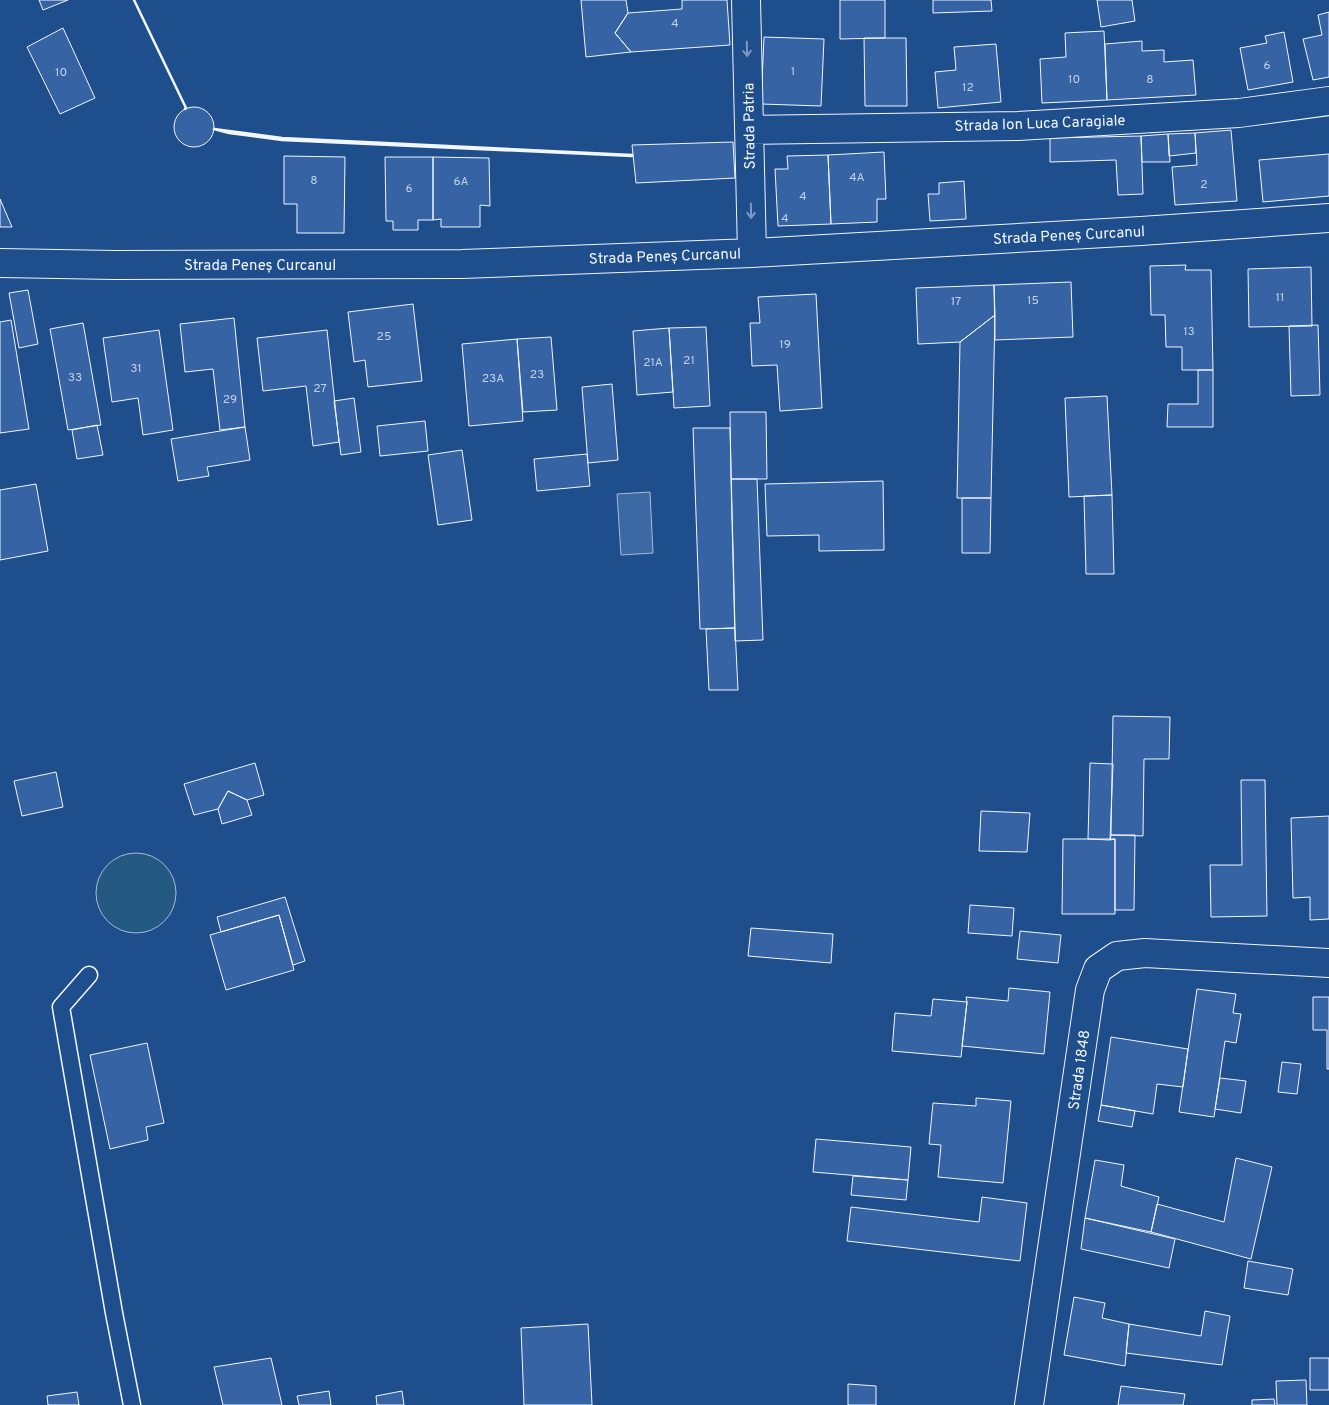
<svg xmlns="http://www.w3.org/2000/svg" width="1329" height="1405" viewBox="0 0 1329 1405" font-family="Overpass,sans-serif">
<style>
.green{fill:#245a82;stroke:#a8bbd7}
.water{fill:#3b69a3;stroke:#a8bbd7}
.building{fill:#3563a3;stroke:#f2f6ff}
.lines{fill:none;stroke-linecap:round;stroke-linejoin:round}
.lane-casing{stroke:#f2f6ff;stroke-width:19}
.street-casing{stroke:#f2f6ff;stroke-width:30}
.lane{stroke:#1f4e8c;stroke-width:16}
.street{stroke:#1f4e8c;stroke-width:28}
.wall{stroke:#f2f6ff;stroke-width:2.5}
.oneway{stroke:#7e9ac0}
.labels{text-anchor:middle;stroke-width:4;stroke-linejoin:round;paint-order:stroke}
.number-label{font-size:12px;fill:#c3d1e8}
.street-label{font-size:15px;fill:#f2f6ff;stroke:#1f4e8c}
</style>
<rect width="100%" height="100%" fill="#1f4e8c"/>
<!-- green -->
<path class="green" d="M96 893a40 40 0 1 1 80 0a40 40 0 1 1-80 0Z"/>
<!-- water -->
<path class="water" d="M 650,492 L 653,553 L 621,555 L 617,494 Z"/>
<!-- building -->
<path class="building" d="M 39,0 L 68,0 L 43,10 Z
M 581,0 L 626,0 L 628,13 L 615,33 L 631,52 L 586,57 Z
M 682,0 L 727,0 L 730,45 L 631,52 L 615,33 L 628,13 L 682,9 Z
M 840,0 L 885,0 L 885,38 L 840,39 Z
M 933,0 L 991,0 L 992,11 L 933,13 Z
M 1097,0 L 1132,0 L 1135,21 L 1101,27 Z
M 1329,12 L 1329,77 L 1313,80 L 1303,39 L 1322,35 L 1318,15 Z
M 63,28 L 95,98 L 60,114 L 27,47 Z
M 1104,31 L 1107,100 L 1042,103 L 1040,59 L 1066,57 L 1065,33 Z
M 1284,32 L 1293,82 L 1248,90 L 1240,48 L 1267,43 L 1265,36 Z
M 764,37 L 824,39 L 821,106 L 761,104 Z
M 864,38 L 906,38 L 907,106 L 865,106 Z
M 1142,41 L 1142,51 L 1164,50 L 1164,62 L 1193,60 L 1196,95 L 1107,100 L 1105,44 Z
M 996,44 L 1001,102 L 938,108 L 935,72 L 956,70 L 954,47 Z
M174 127a20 20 0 1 1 40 0a20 20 0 1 1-40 0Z
M 1231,130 L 1237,201 L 1175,205 L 1172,167 L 1197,165 L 1195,133 Z
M 1195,133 L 1196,153 L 1169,156 L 1168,134 Z
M 1168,134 L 1170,162 L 1142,162 L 1141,136 Z
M 1141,136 L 1143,194 L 1118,195 L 1116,160 L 1050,162 L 1050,138 Z
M 733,142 L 735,178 L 636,183 L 632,145 Z
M 884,152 L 886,199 L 877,199 L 877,222 L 831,224 L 828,155 Z
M 1329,154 L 1329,196 L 1263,202 L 1259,160 Z
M 828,155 L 831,224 L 778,226 L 775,169 L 788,169 L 787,156 Z
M 284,156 L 345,157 L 344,233 L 297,233 L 297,204 L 284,204 Z
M 385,157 L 433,157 L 433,220 L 418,220 L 418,230 L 393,230 L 393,221 L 386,221 Z
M 433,157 L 489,158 L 490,206 L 480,205 L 480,227 L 441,227 L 441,219 L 433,220 Z
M 964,181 L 966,219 L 930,221 L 928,194 L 939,194 L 939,183 Z
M 0,199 L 12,227 L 0,227 Z
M 1186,265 L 1185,270 L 1211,270 L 1213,370 L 1182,370 L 1182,347 L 1166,347 L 1165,315 L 1151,315 L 1150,266 Z
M 1311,267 L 1312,326 L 1249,327 L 1248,269 Z
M 1071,282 L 1073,337 L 995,340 L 994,285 Z
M 994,285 L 995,315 L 960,342 L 918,344 L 916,288 Z
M 28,290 L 38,344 L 19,348 L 9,293 Z
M 816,294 L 822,408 L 780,411 L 777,365 L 752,366 L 750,323 L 760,323 L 758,297 Z
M 413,304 L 422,381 L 368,387 L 365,360 L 354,362 L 348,312 Z
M 995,315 L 991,498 L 957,498 L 960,342 Z
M 234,318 L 245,427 L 220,430 L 213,369 L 185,372 L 180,324 Z
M 11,320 L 29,429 L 0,433 L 0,322 Z
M 83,323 L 101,425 L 68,430 L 50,329 Z
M 1318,325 L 1320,395 L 1291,396 L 1289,326 Z
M 706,327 L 710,406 L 674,408 L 669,328 Z
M 669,328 L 673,392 L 637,395 L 633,331 Z
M 159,330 L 173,430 L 143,435 L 138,398 L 112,402 L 103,338 Z
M 327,330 L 339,442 L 313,446 L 306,386 L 263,391 L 257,338 Z
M 551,337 L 557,410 L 523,412 L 517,339 Z
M 517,339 L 523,421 L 469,426 L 462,344 Z
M 1198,370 L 1213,370 L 1213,427 L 1167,427 L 1168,404 L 1198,404 Z
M 612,384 L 618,460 L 588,463 L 582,387 Z
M 1107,396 L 1112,495 L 1069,497 L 1065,398 Z
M 354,398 L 361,452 L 341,455 L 334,401 Z
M 730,412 L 766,412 L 767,479 L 731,479 Z
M 425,421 L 428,451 L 380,456 L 377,426 Z
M 97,425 L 103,455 L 77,459 L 72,430 Z
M 245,427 L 250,460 L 207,467 L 209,476 L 178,481 L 171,439 Z
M 693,428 L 730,428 L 735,628 L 700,629 Z
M 462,450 L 472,520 L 438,525 L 428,455 Z
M 587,454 L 590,486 L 537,491 L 534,459 Z
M 731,479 L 757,479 L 763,640 L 735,641 Z
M 883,481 L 884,550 L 819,551 L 819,535 L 767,536 L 765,484 Z
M 36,484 L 48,551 L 0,560 L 0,490 Z
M 1112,495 L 1114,574 L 1086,574 L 1084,496 Z
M 962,498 L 991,498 L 990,553 L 962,553 Z
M 735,628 L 738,690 L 709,690 L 706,629 Z
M 1113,716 L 1170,717 L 1169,759 L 1144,759 L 1143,836 L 1111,835 Z
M 255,763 L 264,795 L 247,800 L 228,791 L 218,809 L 194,815 L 184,784 Z
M 1090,763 L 1113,764 L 1110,840 L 1088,839 Z
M 56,772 L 63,807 L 22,816 L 14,781 Z
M 1241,780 L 1265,780 L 1267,916 L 1211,917 L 1210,865 L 1242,865 Z
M 228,791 L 247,800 L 252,815 L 222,824 L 218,809 Z
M 981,811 L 1030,813 L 1027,852 L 979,851 Z
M 1329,816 L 1329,919 L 1310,920 L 1310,897 L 1293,898 L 1291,818 Z
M 1111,835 L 1135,835 L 1134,910 L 1115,910 L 1115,839 L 1110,840 Z
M 1063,839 L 1115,839 L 1115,914 L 1062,914 Z
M 285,897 L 305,961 L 293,965 L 279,915 L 221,932 L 217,917 Z
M 970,905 L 1014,908 L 1012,936 L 968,933 Z
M 279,915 L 294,970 L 226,990 L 210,935 Z
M 751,928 L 833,934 L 831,963 L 748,956 Z
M 1020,931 L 1061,935 L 1058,963 L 1017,959 Z
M 1009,988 L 1050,992 L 1044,1054 L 962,1046 L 967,1002 L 966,997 L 1008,1001 Z
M 1197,989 L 1236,994 L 1233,1013 L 1241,1014 L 1236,1043 L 1225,1041 L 1214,1117 L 1179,1112 Z
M 1313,997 L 1329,997 L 1329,1069 L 1327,1069 L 1327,1030 L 1313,1030 Z
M 933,999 L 967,1002 L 961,1057 L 892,1051 L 895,1013 L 931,1016 Z
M 1111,1037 L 1188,1049 L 1183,1087 L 1157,1084 L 1153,1114 L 1101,1105 Z
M 147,1043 L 164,1123 L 146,1127 L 148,1140 L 110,1149 L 90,1055 Z
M 1282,1062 L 1301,1064 L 1297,1094 L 1278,1092 Z
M 1220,1078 L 1246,1081 L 1241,1113 L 1215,1109 Z
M 976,1098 L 1011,1101 L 1003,1183 L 938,1177 L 941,1145 L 929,1144 L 933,1103 L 976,1106 Z
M 1101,1105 L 1135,1111 L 1132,1127 L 1098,1121 Z
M 816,1139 L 911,1147 L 908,1180 L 813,1172 Z
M 1236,1158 L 1272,1167 L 1251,1259 L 1151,1232 L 1157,1204 L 1224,1222 Z
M 1095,1160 L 1124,1165 L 1121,1186 L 1159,1197 L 1151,1232 L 1085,1218 Z
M 853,1176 L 908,1180 L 906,1200 L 851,1195 Z
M 982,1197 L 1027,1203 L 1020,1261 L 847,1241 L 851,1207 L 979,1222 Z
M 1085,1218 L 1175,1239 L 1169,1268 L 1081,1249 Z
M 1248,1261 L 1293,1269 L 1288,1295 L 1244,1288 Z
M 1074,1297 L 1105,1303 L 1102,1318 L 1129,1324 L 1125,1366 L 1064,1355 Z
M 1205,1311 L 1230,1316 L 1222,1365 L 1126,1353 L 1129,1324 L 1201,1336 Z
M 588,1324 L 592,1405 L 524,1405 L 521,1328 Z
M 271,1358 L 282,1405 L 223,1405 L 214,1367 Z
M 1310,1358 L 1329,1358 L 1329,1390 L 1310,1390 Z
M 1306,1380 L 1307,1405 L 1277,1405 L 1276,1381 Z
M 848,1384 L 876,1386 L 876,1405 L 848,1405 Z
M 1121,1386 L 1185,1394 L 1183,1405 L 1118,1405 Z
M 329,1391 L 331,1405 L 299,1405 L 297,1396 Z
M 402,1391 L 404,1405 L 377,1405 L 376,1396 Z
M 77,1392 L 79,1405 L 48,1405 L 47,1396 Z
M 1274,1399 L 1275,1405 L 1252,1405 L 1252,1400 Z"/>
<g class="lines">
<!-- lane casing -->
<g class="lane-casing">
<path id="lane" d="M 89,975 L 61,1007 L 114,1313 L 132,1405"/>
</g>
<!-- street casing -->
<g class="street-casing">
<path id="street" d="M 746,0 L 752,253
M 750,130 L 1018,126 L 1239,113 L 1329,101
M 0,263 L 115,265 L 462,264 L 752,253 L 1141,231 L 1329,218
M 1029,1405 L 1090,990 L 1098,969 L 1117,956 L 1145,953 L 1329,963"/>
</g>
<!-- lane -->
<use href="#lane" class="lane"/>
<!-- street -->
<use href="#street" class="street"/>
<!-- wall -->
<path class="wall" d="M 134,0 L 186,108 L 185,109
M 214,129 L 282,138 L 632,155 L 632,156 L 282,140 L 229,133 Z"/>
</g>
<!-- one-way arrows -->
<defs><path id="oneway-shaft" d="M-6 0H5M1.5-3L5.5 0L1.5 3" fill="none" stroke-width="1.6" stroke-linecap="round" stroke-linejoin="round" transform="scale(1.25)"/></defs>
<g class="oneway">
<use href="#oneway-shaft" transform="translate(747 49) rotate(88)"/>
<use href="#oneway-shaft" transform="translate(751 211) rotate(89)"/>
</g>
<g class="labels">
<!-- number labels -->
<g class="number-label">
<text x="675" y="27">4</text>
<text x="1267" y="69">6</text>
<text x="793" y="75">1</text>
<text x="61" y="76">10</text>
<text x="1074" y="83">10</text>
<text x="1150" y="83">8</text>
<text x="968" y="91">12</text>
<text x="857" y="181">4A</text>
<text x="314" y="184">8</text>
<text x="461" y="185">6A</text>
<text x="1204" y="188">2</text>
<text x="409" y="192">6</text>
<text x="803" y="200">4</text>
<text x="785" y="222">4</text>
<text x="1280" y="301">11</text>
<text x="1033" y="304">15</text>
<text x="956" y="305">17</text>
<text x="1189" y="335">13</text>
<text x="384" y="340">25</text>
<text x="785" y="348">19</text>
<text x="689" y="364">21</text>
<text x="653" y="366">21A</text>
<text x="136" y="372">31</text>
<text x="537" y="378">23</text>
<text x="75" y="381">33</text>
<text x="493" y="382">23A</text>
<text x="320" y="392">27</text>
<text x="230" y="403">29</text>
</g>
<!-- street labels -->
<g class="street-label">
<text transform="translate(1040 123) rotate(-2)" y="5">Strada Ion Luca Caragiale</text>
<text transform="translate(749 126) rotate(-91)" y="5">Strada Patria</text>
<text transform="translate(1069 235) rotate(-3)" y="5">Strada Peneș Curcanul</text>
<text transform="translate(665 256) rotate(-2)" y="5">Strada Peneș Curcanul</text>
<text x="260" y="270">Strada Peneș Curcanul</text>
<text transform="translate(1079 1070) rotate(-82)" y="5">Strada 1848</text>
</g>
</g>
</svg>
